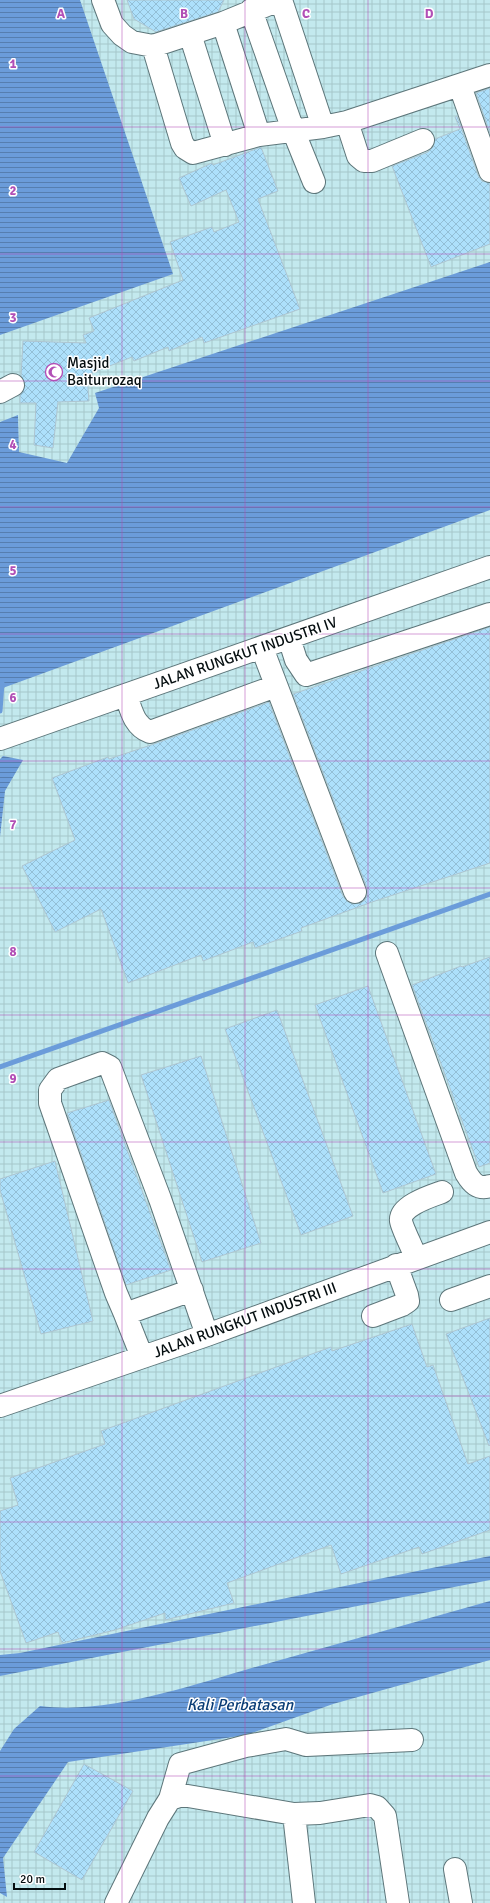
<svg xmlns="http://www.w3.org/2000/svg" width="490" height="1903" viewBox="0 0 490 1903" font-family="Signika,sans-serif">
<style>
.industrial{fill:url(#industrial-grid)}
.water{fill:url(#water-rules)}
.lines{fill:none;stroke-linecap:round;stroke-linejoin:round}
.stream{stroke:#6b9cda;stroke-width:5}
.building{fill:url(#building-cross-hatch);stroke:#aec5d0}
.minor-casing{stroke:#5d767a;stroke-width:24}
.minor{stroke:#fff;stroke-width:22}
.grid{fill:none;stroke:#b24fb6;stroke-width:1;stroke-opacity:0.55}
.labels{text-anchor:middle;stroke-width:3;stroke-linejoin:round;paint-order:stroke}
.poi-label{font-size:15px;fill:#050e10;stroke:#fff;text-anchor:start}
.street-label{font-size:15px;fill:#050e10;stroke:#fff}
.water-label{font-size:16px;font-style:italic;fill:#0a3d76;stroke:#fff}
.grid-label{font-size:13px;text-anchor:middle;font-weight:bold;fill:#b24fb6;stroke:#fff;stroke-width:3;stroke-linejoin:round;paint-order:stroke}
</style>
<defs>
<pattern id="industrial-grid" width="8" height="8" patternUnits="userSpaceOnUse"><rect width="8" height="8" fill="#c3e9ee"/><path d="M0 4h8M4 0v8" fill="none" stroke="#a6c7cb"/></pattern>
<pattern id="water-rules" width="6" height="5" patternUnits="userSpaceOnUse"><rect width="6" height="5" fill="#6b9cda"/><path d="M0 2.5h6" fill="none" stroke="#567eaf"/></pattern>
<pattern id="building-cross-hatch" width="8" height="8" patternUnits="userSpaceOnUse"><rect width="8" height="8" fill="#ade0fb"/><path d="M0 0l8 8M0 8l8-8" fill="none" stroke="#93bfd6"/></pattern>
</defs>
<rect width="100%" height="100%" fill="#d6f2f6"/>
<!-- industrial -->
<path class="industrial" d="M 0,0 L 490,0 L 490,1903 L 0,1903 Z"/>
<!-- water -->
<path class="water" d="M 0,0 L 80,0 L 173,274 L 0,335 Z
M 490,262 L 490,510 L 0,689 L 0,422 L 18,415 L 19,452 L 67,463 L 99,408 L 95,393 Z
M 3,756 L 23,760 L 5,791 L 0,837 L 0,759 Z
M 490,1556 L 490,1580 L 0,1676 L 0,1655 L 20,1653 Z
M 490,1601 L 490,1660 L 333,1704 L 246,1735 L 68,1762 L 3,1858 L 7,1897 L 0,1893 L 0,1751 L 14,1729 L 40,1706 C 109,1715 192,1685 259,1666 C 336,1644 413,1623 490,1601 Z"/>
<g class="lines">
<!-- stream -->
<path class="stream" d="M 0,711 L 2,683
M 0,1067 L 490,894"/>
</g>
<!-- building -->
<path class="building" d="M 127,0 L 224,0 L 218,12 L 156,32 L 134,19 Z
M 490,88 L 490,133 L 476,93 Z
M 457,116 L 478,175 L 482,181 L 490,183 L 490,244 L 431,267 L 392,166 L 428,152 L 433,147 L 435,139 L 460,129 L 455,117 Z
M 261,147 L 278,191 L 258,199 L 300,309 L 204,343 L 202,337 L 169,351 L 168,347 L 134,361 L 132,357 L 87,375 L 89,401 L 58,402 L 53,448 L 34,445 L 36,403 L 20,403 L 20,395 L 25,386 L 21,376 L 23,341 L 86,343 L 83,335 L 94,331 L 89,318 L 183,280 L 170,242 L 212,227 L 214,232 L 239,222 L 226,190 L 191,206 L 179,178 L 212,163 L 213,165 Z
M 490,627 L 490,863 L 372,902 L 301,928 L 302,931 L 255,948 L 253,942 L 203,961 L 201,955 L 128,983 L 101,909 L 55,932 L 22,866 L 75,840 L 52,778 L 108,757 L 109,759 L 154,744 L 269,702 L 343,896 L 347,901 L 353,904 L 360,903 L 365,900 L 367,894 L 367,888 L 293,694 Z
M 490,957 L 490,1163 L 479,1167 L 412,985 L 461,966 L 462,967 Z
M 368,986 L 436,1174 L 383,1193 L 315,1005 Z
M 277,1010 L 353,1216 L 301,1235 L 225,1029 Z
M 201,1056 L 261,1243 L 202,1262 L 141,1075 Z
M 109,1100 L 171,1270 L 126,1285 L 67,1113 Z
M 55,1161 L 93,1321 L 41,1334 L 0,1190 L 0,1179 Z
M 490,1318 L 490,1445 L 489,1446 L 446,1334 Z
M 412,1324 L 427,1367 L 433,1365 L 468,1464 L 490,1456 L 490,1530 L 422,1554 L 419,1547 L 341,1574 L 331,1545 L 227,1583 L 234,1603 L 165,1620 L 165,1613 L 115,1630 L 62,1643 L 58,1632 L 26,1643 L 0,1571 L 0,1511 L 18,1505 L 10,1478 L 105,1444 L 101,1431 L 331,1347 L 332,1351 Z
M 84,1764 L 133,1791 L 82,1880 L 34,1852 Z"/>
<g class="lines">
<!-- minor casing -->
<g class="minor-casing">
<path id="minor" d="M 103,0 L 112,24 L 122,35 L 132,42 L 153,46 L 223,23 L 279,0
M 281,0 L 323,127 L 347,122 L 490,75
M 251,10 L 293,130 L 314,182
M 223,23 L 259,135
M 190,34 L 225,145
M 153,46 L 182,143 L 185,148 L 193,153 L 259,135 L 323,127
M 460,86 L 490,171
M 347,122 L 358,156 L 364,161 L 372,161 L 423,140
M 0,392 L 13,385
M 289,638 L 296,660 L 306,675 L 490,614
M 262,648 L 355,892
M 126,695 C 131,710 134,726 150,732 L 276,686
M 0,739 L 490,567
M 387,953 L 466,1173 C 472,1183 478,1190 490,1186
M 416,1258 C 413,1249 402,1228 401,1221 C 399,1206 431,1196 442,1192
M 451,1300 L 490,1286
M 125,1314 L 116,1293 L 50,1103 L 50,1090 L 58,1079 L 102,1063 L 110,1067 L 160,1199 L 207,1335
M 373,1316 L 402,1305 L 408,1301 L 407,1295 L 396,1265
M 142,1357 L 125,1314 L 192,1290
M 0,1406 L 207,1335 L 490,1232
M 170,1799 L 180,1764 L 246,1746 L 286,1739 L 306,1745 L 412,1740
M 294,1814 L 320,1813 L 370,1805 L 377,1807 L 385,1816 L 398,1903
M 455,1869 L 461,1903
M 116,1903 L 158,1818 L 170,1799 L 182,1795 L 294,1814 L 304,1903"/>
</g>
<!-- minor -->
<use href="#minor" class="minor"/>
</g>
<!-- grid -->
<path class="grid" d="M 122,0 L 122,1903M 245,0 L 245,1903M 368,0 L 368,1903M 0,127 L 490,127M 0,254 L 490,254M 0,381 L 490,381M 0,507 L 490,507M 0,634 L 490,634M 0,761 L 490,761M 0,888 L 490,888M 0,1015 L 490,1015M 0,1142 L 490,1142M 0,1269 L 490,1269M 0,1396 L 490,1396M 0,1522 L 490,1522M 0,1649 L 490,1649M 0,1776 L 490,1776"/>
<!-- icons -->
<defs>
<g id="mosque-ring" transform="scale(0.9)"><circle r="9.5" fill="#fff" stroke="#b24fb6" stroke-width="1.5"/><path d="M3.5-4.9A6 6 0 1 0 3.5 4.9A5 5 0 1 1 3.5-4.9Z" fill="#b24fb6"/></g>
</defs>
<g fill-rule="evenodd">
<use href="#mosque-ring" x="54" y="372"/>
</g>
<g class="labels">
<!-- poi labels -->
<g class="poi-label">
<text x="67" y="368">Masjid<tspan x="67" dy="17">Baiturrozaq</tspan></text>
</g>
<!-- street labels -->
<g class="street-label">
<text transform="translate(245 653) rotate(-19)" y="5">JALAN RUNGKUT INDUSTRI IV</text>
<text transform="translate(245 1320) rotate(-20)" y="5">JALAN RUNGKUT INDUSTRI III</text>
</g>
<!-- water labels -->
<g class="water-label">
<text x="240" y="1710">Kali Perbatasan</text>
</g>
</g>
<g class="grid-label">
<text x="61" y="18">A</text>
<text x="184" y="18">B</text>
<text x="306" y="18">C</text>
<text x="429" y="18">D</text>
<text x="13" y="68">1</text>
<text x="13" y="195">2</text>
<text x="13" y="322">3</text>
<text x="13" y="449">4</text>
<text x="13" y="575">5</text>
<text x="13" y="702">6</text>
<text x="13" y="829">7</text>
<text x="13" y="956">8</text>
<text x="13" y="1083">9</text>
</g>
<!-- scale -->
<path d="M14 1883v6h51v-6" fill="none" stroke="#050e10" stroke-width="2"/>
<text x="20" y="1883" font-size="12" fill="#050e10" stroke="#ffffff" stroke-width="3" paint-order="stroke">20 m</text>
</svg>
